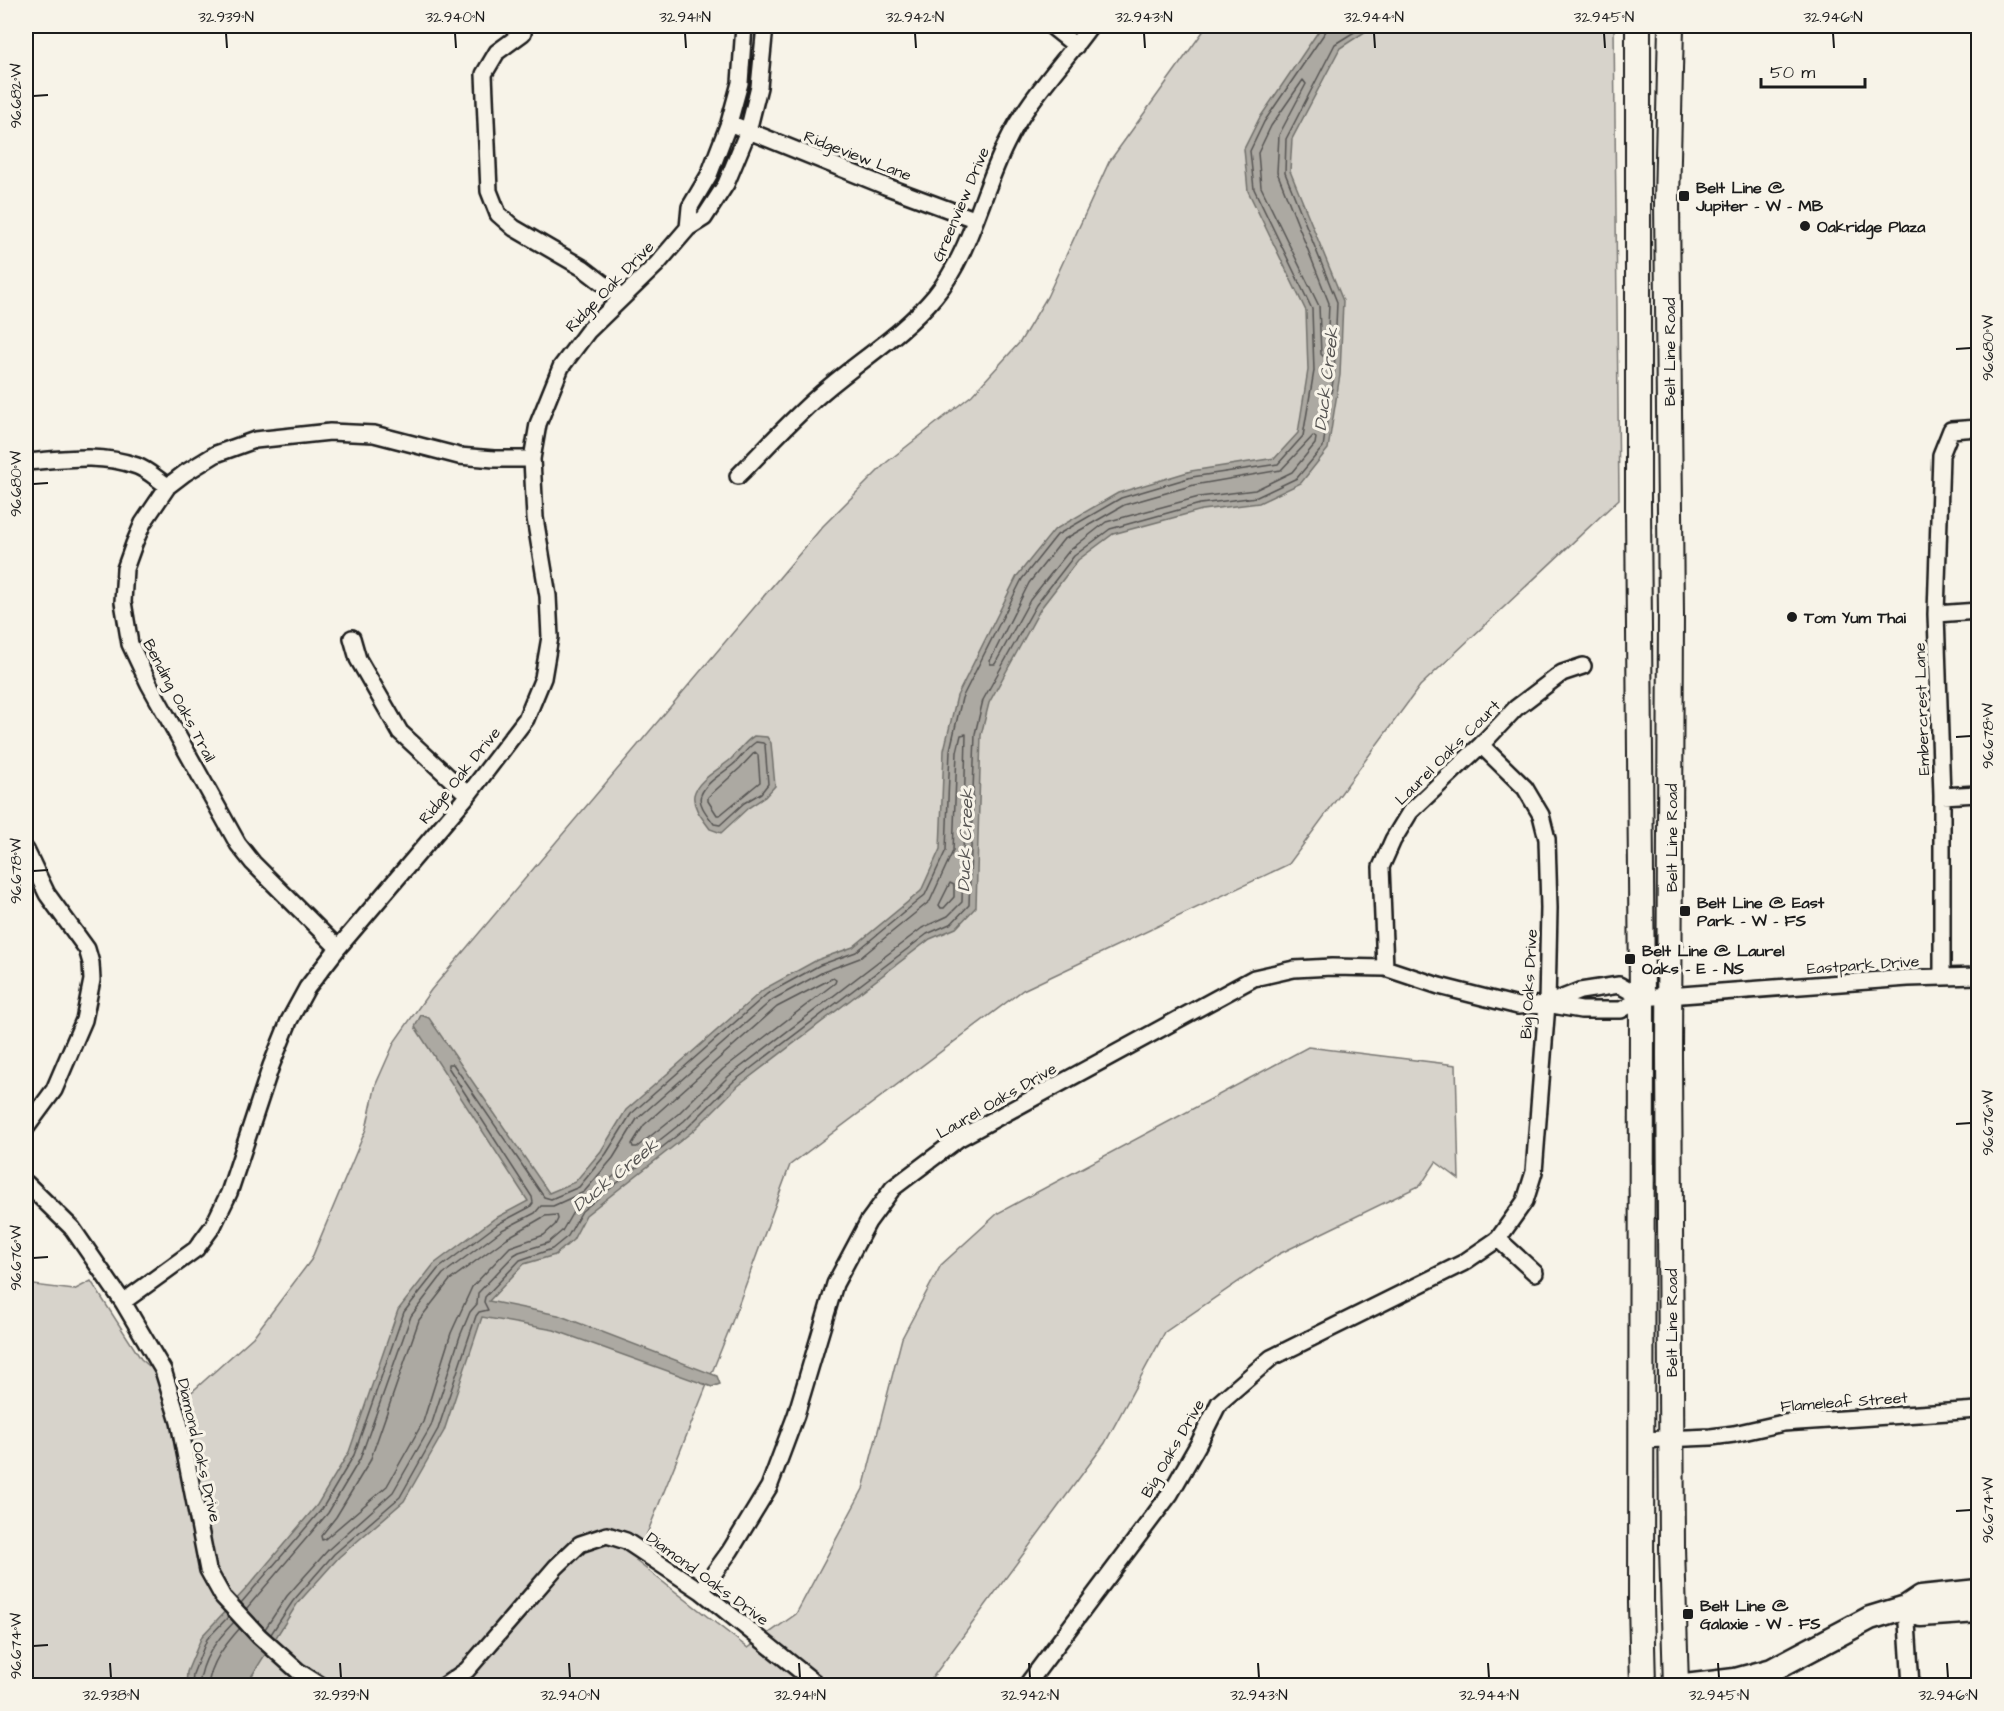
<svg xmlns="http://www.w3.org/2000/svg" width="2004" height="1711" viewBox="0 0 2004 1711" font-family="'Architects Daughter',sans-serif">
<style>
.green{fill:#d7d3cb;stroke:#7a7874;stroke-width:1.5}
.water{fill:#aca9a2;stroke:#72716c;stroke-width:1.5}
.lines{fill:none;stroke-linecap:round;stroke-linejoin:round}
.shore{stroke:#565452;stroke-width:1.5}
.street-casing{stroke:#1c1c1c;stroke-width:20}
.secondary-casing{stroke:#1c1c1c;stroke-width:27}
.primary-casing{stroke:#1c1c1c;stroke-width:28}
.street{stroke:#f7f3e8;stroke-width:15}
.secondary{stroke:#f7f3e8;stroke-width:22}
.primary{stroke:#f7f3e8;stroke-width:24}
.ticks{fill:none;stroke:#1c1c1c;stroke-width:2}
.poi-dot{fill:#1c1c1c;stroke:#f7f3e8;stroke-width:2}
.labels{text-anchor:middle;stroke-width:6;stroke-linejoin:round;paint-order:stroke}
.street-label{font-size:16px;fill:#1c1c1c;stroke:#f7f3e8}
.poi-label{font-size:16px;font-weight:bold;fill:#1c1c1c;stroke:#f7f3e8;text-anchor:start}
.water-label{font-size:18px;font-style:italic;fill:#565452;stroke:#f7f3e8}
.neatline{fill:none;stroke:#1c1c1c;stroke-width:2}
.ticks-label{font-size:15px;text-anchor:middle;fill:#1c1c1c}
</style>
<rect width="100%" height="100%" fill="#f7f3e8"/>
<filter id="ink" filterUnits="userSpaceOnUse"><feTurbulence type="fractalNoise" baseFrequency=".0167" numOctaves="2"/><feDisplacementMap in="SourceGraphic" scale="12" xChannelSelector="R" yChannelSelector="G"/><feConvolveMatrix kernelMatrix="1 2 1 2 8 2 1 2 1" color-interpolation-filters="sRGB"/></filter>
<g filter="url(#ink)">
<!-- green -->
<path class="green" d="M 1207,26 L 1614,26 L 1619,499 L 1420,686 L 1289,864 L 1023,990 L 790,1165 L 729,1330 L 636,1561 L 748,1648 L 796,1614 L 863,1489 L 902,1338 L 941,1265 L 998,1213 L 1308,1047 L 1456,1065 L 1459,1179 L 1436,1162 L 1421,1185 L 1279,1254 L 1165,1332 L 1105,1443 L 927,1685 L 26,1686 L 26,1284 L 74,1290 L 91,1281 L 141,1359 L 186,1397 L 253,1337 L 311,1260 L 366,1129 L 376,1084 L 395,1041 L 431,990 L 823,526 L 887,462 L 972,395 L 1020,342 L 1047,297 L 1109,162 Z"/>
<!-- water -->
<path class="water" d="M 1322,26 L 1374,26 L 1340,48 L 1292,139 L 1290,171 L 1343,301 L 1340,375 L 1328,449 L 1301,483 L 1259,503 L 1202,510 L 1113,534 L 1078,560 L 1041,608 L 989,703 L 981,735 L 976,907 L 956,928 L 930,939 L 738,1086 L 693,1131 L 586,1215 L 573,1240 L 555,1255 L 524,1264 L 489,1301 L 558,1315 L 717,1376 L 720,1384 L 712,1387 L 554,1330 L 482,1317 L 444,1431 L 404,1501 L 339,1557 L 297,1604 L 246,1685 L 186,1686 L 187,1672 L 202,1636 L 245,1590 L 317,1505 L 349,1452 L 398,1310 L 434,1264 L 494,1219 L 528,1201 L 415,1027 L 421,1015 L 429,1018 L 549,1193 L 575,1182 L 601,1151 L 626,1110 L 764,989 L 817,960 L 853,947 L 921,891 L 940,849 L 944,750 L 957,696 L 1017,576 L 1054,530 L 1118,493 L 1191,471 L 1275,458 L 1298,433 L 1308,370 L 1306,311 L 1248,191 L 1244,149 L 1259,119 Z
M 754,736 L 767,737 L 771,743 L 775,786 L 765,797 L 748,808 L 721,833 L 710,829 C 704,820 692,808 694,795 C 697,780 720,769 731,759 C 739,751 744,742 754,736 Z"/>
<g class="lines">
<!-- shore -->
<path class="shore" d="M 1303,80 L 1306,84 L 1279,135 L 1277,172 L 1329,303 L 1327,354 L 1324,357 L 1321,354 L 1319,306 L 1261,187 L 1258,153 L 1271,126 Z
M 1313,436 L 1316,438 L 1315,444 L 1292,472 L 1255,490 L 1199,497 L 1106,522 L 1069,551 L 1030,600 L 995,664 L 990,664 L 990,661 L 1029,583 L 1063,540 L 1124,505 L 1194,485 L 1281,470 Z
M 756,742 L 763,743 L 765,745 L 768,784 L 761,793 L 744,803 L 720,825 L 714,824 C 709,817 697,804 701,795 C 706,781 726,772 736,762 C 743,755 747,748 756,742 Z
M 755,752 L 758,755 L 760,782 L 720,815 L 717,815 L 708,801 L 708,797 L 740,768 Z
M 950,883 L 954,885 L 954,897 L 944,908 L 941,908 L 939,905 Z
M 833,978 L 836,980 L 835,983 L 723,1069 L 678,1114 L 637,1147 L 633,1147 L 632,1144 L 644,1125 L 777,1007 Z
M 557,1215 L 558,1219 L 555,1225 L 544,1235 L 510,1247 L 472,1287 L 451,1333 L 423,1422 L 387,1486 L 325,1539 L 322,1540 L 321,1536 L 336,1517 L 370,1461 L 419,1320 L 450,1280 L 507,1238 L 545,1216 Z
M 241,1603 L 322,1509 L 354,1455 L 404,1312 L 438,1269 L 498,1224 L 530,1207 L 533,1203 L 532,1197 L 448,1067 L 448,1064 L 453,1064 L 544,1197 L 551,1199 L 579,1187 L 606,1154 L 631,1114 L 767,994 L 820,965 L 856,952 L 925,895 L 946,850 L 950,750 L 962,698 L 1022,579 L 1057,535 L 1121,498 L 1192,477 L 1278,464 L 1303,436 L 1314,371 L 1312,309 L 1254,189 L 1250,151 L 1264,122 L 1326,31 L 1327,26
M 246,1609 L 328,1513 L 360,1459 L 411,1316 L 443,1274 L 502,1230 L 535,1213 L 541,1206 L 553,1206 L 584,1192 L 613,1158 L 637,1119 L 772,1000 L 823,972 L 860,958 L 930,901 L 953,851 L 957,752 L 961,735 L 966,734 L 962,902 L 948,916 L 922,928 L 729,1076 L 684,1121 L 577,1205 L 562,1231 L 548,1243 L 519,1252 L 514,1255 L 478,1293 L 477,1304 L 470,1312 L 460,1336 L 431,1426 L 393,1492 L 329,1549 L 287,1596 L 265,1629
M 271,1634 L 293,1601 L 334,1554 L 400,1497 L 438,1429 L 476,1316 L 479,1312 L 488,1310 L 484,1302 L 485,1297 L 520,1260 L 552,1249 L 568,1236 L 582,1211 L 689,1126 L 734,1081 L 927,934 L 952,923 L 969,905 L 975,734 L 983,700 L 1036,605 L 1074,556 L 1110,529 L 1200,504 L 1257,497 L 1297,478 L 1323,447 L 1334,374 L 1337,302 L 1285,173 L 1286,139 L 1335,44 L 1364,26
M 192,1686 L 193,1674 L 207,1639 L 229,1616
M 199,1686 C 202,1658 216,1641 234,1622
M 208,1686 C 211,1662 225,1645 240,1628"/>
<!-- street casing -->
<g class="street-casing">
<path id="street" d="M 1051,26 L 1076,46
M 523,33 L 497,52 L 484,74 L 489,191 L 498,214 L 514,228 L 583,268 L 622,298
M 729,123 L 885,186 L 974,219
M 688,228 L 690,207 L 709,175 L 729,123 L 740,83 L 744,26
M 26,462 C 63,459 101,453 137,466 C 148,470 158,480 168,486
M 738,476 C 768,446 796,414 829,387 C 865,357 905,332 935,296 C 970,254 982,192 1006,144 C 1027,100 1062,65 1090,26
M 1936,614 L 1978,611
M 352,638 L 358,659 L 400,732 L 468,795
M 1942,796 L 1978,794
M 26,850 L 47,894 L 87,949 L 91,963 L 92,980 L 84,1020 L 54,1090 L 26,1128
M 338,948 L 253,863 L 238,844 L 149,684 L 130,644 L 123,602 L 125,569 L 134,544 L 143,523 L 168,486 L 185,473 L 216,454 L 255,440 L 330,432 L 374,434 L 459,456 L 494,459 L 532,459
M 1385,968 L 1381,867 L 1393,840 L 1410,812 L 1481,745 L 1516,708 L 1562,673 L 1583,666
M 1942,977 L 1942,796 L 1936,614 L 1941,455 L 1951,430 L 1978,428
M 1547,1004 L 1580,991 L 1619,985 L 1642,998
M 26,1183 L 72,1228 L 123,1302 L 163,1370 L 179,1422 L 208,1570 L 223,1597 L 259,1636 L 298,1671 L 322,1686
M 1498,1239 L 1535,1273
M 123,1302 L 196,1249 L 213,1226 L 229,1193 L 271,1066 L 289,1021 L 307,988 L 338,948 L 468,795 L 526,719 L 543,678 L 550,637 L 548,596 L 535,518 L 532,459 L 538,424 L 561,367 L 588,331 L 657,264 L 688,228 L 704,218 L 726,184 L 748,131 L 759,87 L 765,26
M 1641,1440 L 1711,1437 L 1734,1434 L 1783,1423 L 1978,1410
M 701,1591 L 730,1551 L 769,1487 L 796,1415 L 835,1284 L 868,1222 L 893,1188 L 958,1139 L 1254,978 L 1294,969 L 1332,967 L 1385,968 L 1439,986 L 1518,1006 L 1547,1004 L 1581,1010 L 1621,1010 L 1642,998 L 1908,978 L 1978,976
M 1906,1607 L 1911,1686
M 444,1686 L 467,1670 L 556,1567 L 580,1544 L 607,1535 L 626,1541 L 701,1591 L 819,1686
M 1026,1686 L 1170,1494 L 1198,1445 L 1219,1403 L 1271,1358 L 1463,1263 L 1498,1239 L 1525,1201 L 1534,1172 L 1547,1004 L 1549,908 L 1547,839 L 1541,815 L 1525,788 L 1481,745"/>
</g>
<!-- secondary casing -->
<g class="secondary-casing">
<path id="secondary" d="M 1906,1607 L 1921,1615 L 1978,1611
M 1685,1686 L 1735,1680 L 1772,1670 L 1870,1618 L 1906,1607 L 1921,1597 L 1978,1591"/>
</g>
<!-- primary casing -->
<g class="primary-casing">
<path id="primary" d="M 1638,26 L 1638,506 L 1642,998 L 1641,1603 L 1643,1686
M 1671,26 L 1667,202 L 1671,615 L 1669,1055 L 1672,1547 L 1676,1686"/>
</g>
<!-- street -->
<use href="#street" class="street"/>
<!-- secondary -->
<use href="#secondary" class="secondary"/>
<!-- primary -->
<use href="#primary" class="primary"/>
</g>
</g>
<!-- ticks -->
<path class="ticks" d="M 226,33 L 227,48M 455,33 L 456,48M 685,33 L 686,48M 915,33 L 916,48M 1144,33 L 1145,48M 1374,33 L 1375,48M 1604,33 L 1605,48M 1833,33 L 1834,48M 33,96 L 48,95M 1956,349 L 1971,348M 33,484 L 48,483M 1956,737 L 1971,736M 33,871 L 48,870M 1956,1124 L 1971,1123M 33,1258 L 48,1257M 1956,1511 L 1971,1510M 33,1646 L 48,1645M 110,1663 L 111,1678M 340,1663 L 341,1678M 569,1663 L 570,1678M 799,1663 L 800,1678M 1029,1663 L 1030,1678M 1258,1663 L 1259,1678M 1488,1663 L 1489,1678M 1718,1663 L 1719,1678M 1947,1663 L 1948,1678"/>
<!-- markers -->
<g class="poi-dot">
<rect x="1678" y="190" width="12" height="12" rx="3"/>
<circle cx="1805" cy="226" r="6"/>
<circle cx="1792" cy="617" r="6"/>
<rect x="1679" y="905" width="12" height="12" rx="3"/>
<rect x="1624" y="953" width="12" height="12" rx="3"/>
<rect x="1682" y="1608" width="12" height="12" rx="3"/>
</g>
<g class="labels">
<!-- street labels -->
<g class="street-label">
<text transform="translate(858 155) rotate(21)" y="6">Ridgeview Lane</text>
<text transform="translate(960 204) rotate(-67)" y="6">Greenview Drive</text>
<text transform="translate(609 286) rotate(-46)" y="6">Ridge Oak Drive</text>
<text transform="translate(1669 352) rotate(-90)" y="6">Belt Line Road</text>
<text transform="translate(180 700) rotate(62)" y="6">Bending Oaks Trail</text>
<text transform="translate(1921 709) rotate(-92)" y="6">Embercrest Lane</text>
<text transform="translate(1447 752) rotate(-45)" y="6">Laurel Oaks Court</text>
<text transform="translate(459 775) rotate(-51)" y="6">Ridge Oak Drive</text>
<text transform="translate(1671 838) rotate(-90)" y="6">Belt Line Road</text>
<text transform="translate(1863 964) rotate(-4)" y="6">Eastpark Drive</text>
<text transform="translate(1528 984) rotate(-87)" y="6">Big Oaks Drive</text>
<text transform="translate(996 1100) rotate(-30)" y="6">Laurel Oaks Drive</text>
<text transform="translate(1671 1323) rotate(-90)" y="6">Belt Line Road</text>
<text transform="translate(1844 1401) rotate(-4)" y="6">Flameleaf Street</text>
<text transform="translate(1172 1448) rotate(-60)" y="6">Big Oaks Drive</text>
<text transform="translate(200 1450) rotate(77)" y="6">Diamond Oaks Drive</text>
<text transform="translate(708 1578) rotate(36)" y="6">Diamond Oaks Drive</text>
</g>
<!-- poi labels -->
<g class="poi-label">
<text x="1696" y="193">Belt Line @<tspan x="1696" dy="18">Jupiter - W - MB</tspan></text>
<text x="1817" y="232">Oakridge Plaza</text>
<text x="1804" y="623">Tom Yum Thai</text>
<text x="1697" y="908">Belt Line @ East<tspan x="1697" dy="18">Park - W - FS</tspan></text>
<text x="1642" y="956">Belt Line @ Laurel<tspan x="1642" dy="18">Oaks - E - NS</tspan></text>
<text x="1700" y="1611">Belt Line @<tspan x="1700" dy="18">Galaxie - W - FS</tspan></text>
</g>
<!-- water labels -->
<g class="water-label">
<text transform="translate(1326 379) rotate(-83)" y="6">Duck Creek</text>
<text transform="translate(965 840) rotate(-88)" y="6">Duck Creek</text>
<text transform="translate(615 1175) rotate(-39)" y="6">Duck Creek</text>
</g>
</g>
<!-- margin -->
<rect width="2004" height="1711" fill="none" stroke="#f7f3e8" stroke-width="66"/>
<!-- scale -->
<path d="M1761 78v9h104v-9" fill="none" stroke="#1c1c1c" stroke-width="3"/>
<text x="1770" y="78" font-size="18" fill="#1c1c1c" stroke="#f7f3e8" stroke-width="4.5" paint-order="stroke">50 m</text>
<rect x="33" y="33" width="1938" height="1645" class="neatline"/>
<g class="ticks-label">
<text x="226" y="22">32.939°N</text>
<text x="455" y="22">32.940°N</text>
<text x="685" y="22">32.941°N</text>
<text x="915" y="22">32.942°N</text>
<text x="1144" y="22">32.943°N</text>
<text x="1374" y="22">32.944°N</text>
<text x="1604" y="22">32.945°N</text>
<text x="1833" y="22">32.946°N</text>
<text transform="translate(16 96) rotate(-90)" y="5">96.682°W</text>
<text transform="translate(1988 348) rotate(-90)" y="5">96.680°W</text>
<text transform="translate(16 484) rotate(-90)" y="5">96.680°W</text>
<text transform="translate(1988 736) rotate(-90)" y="5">96.678°W</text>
<text transform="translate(16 871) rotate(-90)" y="5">96.678°W</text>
<text transform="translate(1988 1123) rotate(-90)" y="5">96.676°W</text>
<text transform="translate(16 1258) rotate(-90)" y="5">96.676°W</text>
<text transform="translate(1988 1510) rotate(-90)" y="5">96.674°W</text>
<text transform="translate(16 1646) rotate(-90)" y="5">96.674°W</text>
<text x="111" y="1700">32.938°N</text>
<text x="341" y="1700">32.939°N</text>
<text x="570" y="1700">32.940°N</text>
<text x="800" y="1700">32.941°N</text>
<text x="1030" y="1700">32.942°N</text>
<text x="1259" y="1700">32.943°N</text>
<text x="1489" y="1700">32.944°N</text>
<text x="1719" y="1700">32.945°N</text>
<text x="1948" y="1700">32.946°N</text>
</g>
</svg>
